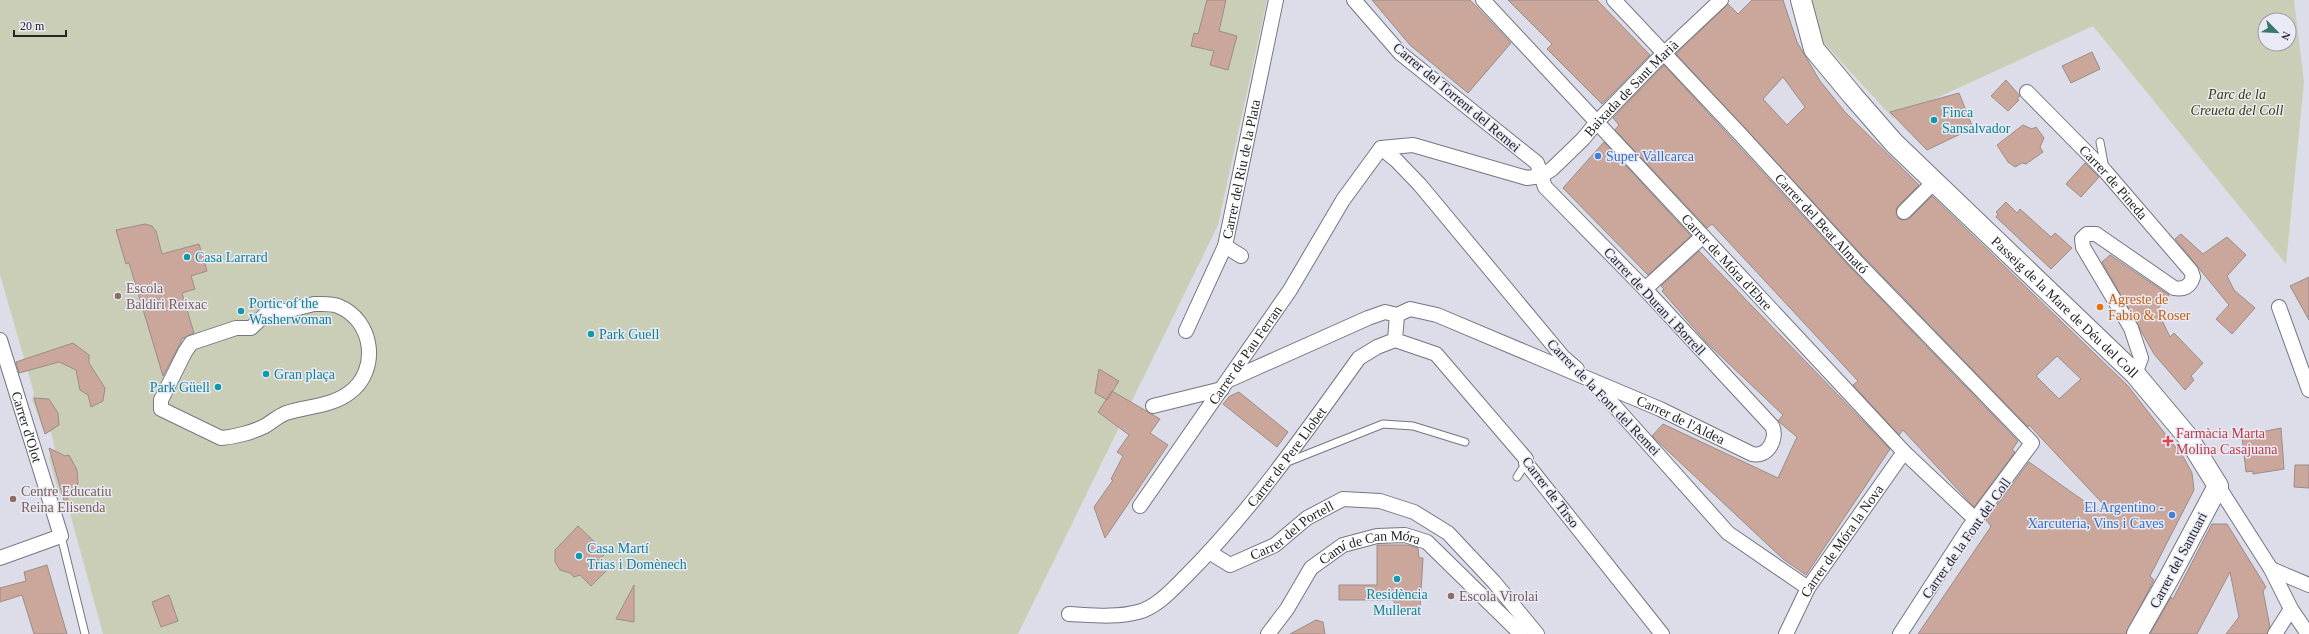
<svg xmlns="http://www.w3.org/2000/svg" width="2309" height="634" viewBox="0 0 2309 634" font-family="'Times New Roman',serif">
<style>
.green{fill:#cbceb7;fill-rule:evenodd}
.building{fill:#cba69b;stroke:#998d89;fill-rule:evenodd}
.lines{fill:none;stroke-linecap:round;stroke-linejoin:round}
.lane-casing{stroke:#757680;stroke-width:9}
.street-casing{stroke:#757680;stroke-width:16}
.secondary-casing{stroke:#757680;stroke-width:22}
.lane{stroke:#fff;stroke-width:7}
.street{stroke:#fff;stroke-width:14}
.secondary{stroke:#fff;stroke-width:20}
.culture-dot{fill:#0f9aa8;stroke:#e9eaf6;stroke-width:1.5}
.shop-dot{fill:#3f7fe0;stroke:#e9eaf6;stroke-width:1.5}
.education-dot{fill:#8d6e63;stroke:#e9eaf6;stroke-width:1.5}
.food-dot{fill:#e8710a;stroke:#e9eaf6;stroke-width:1.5}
.health-dot{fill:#e0444e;stroke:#e9eaf6;stroke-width:1.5}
.labels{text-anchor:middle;stroke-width:3;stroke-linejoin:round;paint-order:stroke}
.street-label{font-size:14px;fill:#242529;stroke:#e9eaf6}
.park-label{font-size:14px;font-style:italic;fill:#3a3d01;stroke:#e9eaf6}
.culture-label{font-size:14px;fill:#0d838f;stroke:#e9eaf6;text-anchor:start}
.shop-label{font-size:14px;fill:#366cbe;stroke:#e9eaf6;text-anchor:start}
.education-label{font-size:14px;fill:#785e54;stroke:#e9eaf6;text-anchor:start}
.food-label{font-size:14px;fill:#c56008;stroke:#e9eaf6;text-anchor:start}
.health-label{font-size:14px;fill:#be3a42;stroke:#e9eaf6;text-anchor:start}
</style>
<rect width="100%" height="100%" fill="#dcdde8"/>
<!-- green -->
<path class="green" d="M 0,0 L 1267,0 L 1218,225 L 1018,634 L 103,634 L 68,506 L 58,490 L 49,458 L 55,449 L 51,432 L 44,431 L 32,400 L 34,393 L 0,275 Z
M 1811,0 L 2294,0 L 2304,82 L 2286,264 L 2093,26 L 1893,118 L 1823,42 ZM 2265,20 L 2289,20 L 2289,44 L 2265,44 Z"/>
<!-- building -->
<path class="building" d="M 1207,0 L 1226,0 L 1219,31 L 1237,36 L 1228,70 L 1210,65 L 1214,51 L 1191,46 L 1194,33 L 1198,34 Z
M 1372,0 L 1470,0 L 1511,43 L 1468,93 L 1410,45 Z
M 1508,0 L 1597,0 L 1650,55 L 1602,104 L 1547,49 L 1552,44 Z
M 1752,0 L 1783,0 L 1797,42 L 1820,81 L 1845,112 L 1919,185 L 1898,206 L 1896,210 L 1898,218 L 1902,220 L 1910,218 L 1932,196 L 2128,386 L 2184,458 L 2192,473 L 2194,490 L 2150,576 L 2154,580 L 2126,634 L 1918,634 L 1990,528 L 1991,526 L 1986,520 L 2029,462 L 2098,511 L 2104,505 L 2029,425 L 2028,427 L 1861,254 L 1676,54 L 1728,4 L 1738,14 ZM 1783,77 L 1805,107 L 1787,125 L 1763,99 ZM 2057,356 L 2081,379 L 2059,399 L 2036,376 Z
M 2092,52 L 2100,69 L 2071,83 L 2062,66 Z
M 1664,65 L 1849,266 L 2018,441 L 2012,450 L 2015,452 L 1974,507 L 1903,430 L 1899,435 L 1853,385 L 1858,381 L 1712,224 L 1707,228 L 1615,130 L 1619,125 L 1613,118 Z
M 2006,80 L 2020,96 L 2017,99 L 2019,100 L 2008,111 L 1991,96 Z
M 1959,93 L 1973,128 L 1927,150 L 1890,112 Z
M 2023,125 L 2032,129 L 2036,127 L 2044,138 L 2040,147 L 2043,152 L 2026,164 L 2022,163 L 2015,167 L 2008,162 L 1997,145 Z
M 1604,142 L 1691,236 L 1648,275 L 1563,188 Z
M 2085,163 L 2099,177 L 2081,197 L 2066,184 Z
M 2006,202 L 2017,213 L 2020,209 L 2051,237 L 2055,233 L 2072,248 L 2051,269 L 1996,217 L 1998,214 L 1996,212 Z
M 145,224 L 152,226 L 156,231 L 162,254 L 199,244 L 207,271 L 191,276 L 195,289 L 182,293 L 194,333 L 181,339 L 181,342 L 163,376 L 129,263 L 126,264 L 116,230 Z
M 2181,234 L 2203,254 L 2227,237 L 2246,255 L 2227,276 L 2234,290 L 2255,308 L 2232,334 L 2216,319 L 2229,305 L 2175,239 Z
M 1699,251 L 1890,449 L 1806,575 L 1783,559 L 1652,436 L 1663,424 L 1778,478 L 1797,437 L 1778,421 L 1783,415 L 1706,342 L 1662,291 L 1664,289 L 1661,286 Z
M 2110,255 L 2169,295 L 2157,310 L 2170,337 L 2174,333 L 2203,363 L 2191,376 L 2194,380 L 2185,390 L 2154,354 L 2102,262 Z
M 2309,277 L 2309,320 L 2290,286 Z
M 73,343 L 89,355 L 89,363 L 105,388 L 103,401 L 91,407 L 88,395 L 80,390 L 76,370 L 59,362 L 19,373 L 16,362 Z
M 1099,369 L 1119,381 L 1107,400 L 1095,393 Z
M 1112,391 L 1160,419 L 1150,433 L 1168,445 L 1105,538 L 1094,507 L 1113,480 L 1111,479 L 1123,456 L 1117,452 L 1129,435 L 1098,412 Z
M 1239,392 L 1288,432 L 1277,447 L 1223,404 L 1230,396 Z
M 34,398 L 49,399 L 58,413 L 59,425 L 45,434 Z
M 2281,428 L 2284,469 L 2253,474 L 2253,471 L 2246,472 L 2242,436 Z
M 49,448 L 65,456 L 69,455 L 77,470 L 78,484 L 73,487 L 65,504 Z
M 2295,465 L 2309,465 L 2309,488 L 2294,487 Z
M 2212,524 L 2227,524 L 2266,587 L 2263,591 L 2270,627 L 2267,634 L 2226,634 L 2239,617 L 2230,572 L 2197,634 L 2150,634 L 2171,597 L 2173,599 Z
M 578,526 L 606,553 L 598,561 L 607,570 L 591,586 L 580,575 L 574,577 L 570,573 L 560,570 L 555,562 L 555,550 Z
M 1377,545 L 1408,545 L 1418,548 L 1419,558 L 1423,558 L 1420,608 L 1395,608 L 1394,600 L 1339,600 L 1339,585 L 1377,585 Z
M 47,565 L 53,586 L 67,634 L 34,634 L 22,595 L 0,602 L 0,588 L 26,581 L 24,572 Z
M 634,585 L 634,622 L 616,619 Z
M 169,595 L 178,621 L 161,627 L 152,602 Z
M 1316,620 L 1323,622 L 1325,634 L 1290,634 Z"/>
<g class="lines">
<!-- lane casing -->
<g class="lane-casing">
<path id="lane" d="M 2100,142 L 2105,169
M 1285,463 L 1383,424 L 1413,426 L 1465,442
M 1517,477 L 1526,463
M 61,536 L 85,634"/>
</g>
<!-- street casing -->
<g class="street-casing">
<g id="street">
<path id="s1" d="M 1483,0 L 1904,452 L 1976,520"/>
<path id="s2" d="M 1614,0 L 1740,134 L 1855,260 L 2032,443 L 1968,529 L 1900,634"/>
<path id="s3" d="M 2027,92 L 2105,171 L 2191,271 L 2193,277 C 2190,287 2183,290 2174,288 L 2096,234 L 2087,234 L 2082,239 L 2083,247 L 2131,328 L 2141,358 L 2135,374"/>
<path d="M 1381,148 L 1396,160 L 1420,185 L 1563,357 L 1577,369"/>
<path d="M 1904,212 L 1927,189"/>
<path d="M 1225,246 L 1241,256"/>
<path d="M 1645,289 L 1703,236"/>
<path d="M 314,304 C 322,304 331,303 338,306 C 374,320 380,371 349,393 C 330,407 306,406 286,413 C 278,416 272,422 265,426 C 253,432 235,437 221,438 L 161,409 L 161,400 L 185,352 L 191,343 L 236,328 L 251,328 L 270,310 L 286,311 Z"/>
<path d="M 2279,307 L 2309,390"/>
<path d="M 1397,315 L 1395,340 L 1436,354 L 1526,459 L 1526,463 L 1662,634"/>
<path id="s4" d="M 1186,331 L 1225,246 L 1276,0"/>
<path id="s5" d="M 0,340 L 61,536 L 0,558"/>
<path id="s6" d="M 1229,380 L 1368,318 L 1385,312 L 1397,315 L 1410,309 L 1437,315 L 1660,409 L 1752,454 C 1768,458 1778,438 1772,426 L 1645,289 L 1545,187 L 1537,163 L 1400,53 L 1354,0"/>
<path d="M 1593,382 L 1728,533 L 1808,588"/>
<path d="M 1153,406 L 1222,389"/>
<path d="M 2218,486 L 2271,569 L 2291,609 L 2308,634"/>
<path id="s7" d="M 1140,506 L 1290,290 L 1343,200 L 1381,148 L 1413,145 L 1527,178 L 1541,176 L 1552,169 L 1583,139 L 1597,122 L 1656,61 L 1721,0"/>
<path id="s8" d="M 1209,552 L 1230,565 L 1275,545 L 1307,518 L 1343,499 L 1380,501 L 1414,512 L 1448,533 L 1494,582 L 1537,634"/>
<path d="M 2271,569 L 2309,585"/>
<path id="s9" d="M 1069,614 C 1091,615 1116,618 1138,612 C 1157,607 1173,589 1186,576 C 1252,510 1305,433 1359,358 L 1377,347 L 1395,340"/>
<path id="s10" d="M 1268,634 L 1287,609 L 1311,568 L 1343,545 L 1377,536 L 1405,535 L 1427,542 L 1521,634"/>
<path id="s11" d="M 1786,634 L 1808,588 L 1904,452"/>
<path d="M 2275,634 L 2291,609"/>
</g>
</g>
<!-- secondary casing -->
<g class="secondary-casing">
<g id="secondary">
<path id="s12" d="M 1801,0 L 1814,49 L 1853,96 L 1894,143 L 2135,374 L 2187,436 L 2218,486 L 2169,578 L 2137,634"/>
</g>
</g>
<!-- lane -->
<use href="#lane" class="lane"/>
<!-- street -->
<use href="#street" class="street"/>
<!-- secondary -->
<use href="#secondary" class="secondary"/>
</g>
<!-- markers -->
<g class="culture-dot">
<circle cx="1934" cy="120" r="4"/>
<circle cx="187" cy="257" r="4"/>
<circle cx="241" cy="311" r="4"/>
<circle cx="591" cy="334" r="4"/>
<circle cx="266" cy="374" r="4"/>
<circle cx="218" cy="387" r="4"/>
<circle cx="579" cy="556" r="4"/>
<circle cx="1397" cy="579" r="4"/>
</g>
<g class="shop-dot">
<circle cx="1598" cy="156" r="4"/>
<circle cx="2172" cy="515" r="4"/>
</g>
<g class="education-dot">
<circle cx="118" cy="296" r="4"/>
<circle cx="13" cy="499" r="4"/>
<circle cx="1451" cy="596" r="4"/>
</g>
<circle class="food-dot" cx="2100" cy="307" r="4"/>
<path class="health-dot" d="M2166 435h4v4h4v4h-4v4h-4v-4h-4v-4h4z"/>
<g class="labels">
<!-- street labels -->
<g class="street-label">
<text dy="5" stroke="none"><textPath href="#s7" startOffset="723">Baixada de Sant Marià</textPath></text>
<text transform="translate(1457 97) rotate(40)" y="5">Carrer del Torrent del Remei</text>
<text dy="5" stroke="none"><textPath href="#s4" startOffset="172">Carrer del Riu de la Plata</textPath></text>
<text dy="5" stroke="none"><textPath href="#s3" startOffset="125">Carrer de Pineda</textPath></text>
<text dy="5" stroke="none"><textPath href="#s2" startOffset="305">Carrer del Beat Almató</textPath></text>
<text dy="5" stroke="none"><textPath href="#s1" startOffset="358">Carrer de Móra d'Ebre</textPath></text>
<text transform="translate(1655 301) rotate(47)" y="5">Carrer de Duran i Borrell</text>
<text dy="5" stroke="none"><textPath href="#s12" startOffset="411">Passeig de la Mare de Déu del Coll</textPath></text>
<text dy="5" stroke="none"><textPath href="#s7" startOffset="184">Carrer de Pau Ferran</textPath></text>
<text transform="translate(1604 397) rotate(46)" y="5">Carrer de la Font del Remei</text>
<text dy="5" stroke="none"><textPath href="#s6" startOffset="490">Carrer de l'Aldea</textPath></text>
<text dy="5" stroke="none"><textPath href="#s5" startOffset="91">Carrer d'Olot</textPath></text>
<text dy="5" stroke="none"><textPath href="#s9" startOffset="286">Carrer de Pere Llobet</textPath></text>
<text transform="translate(1551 492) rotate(53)" y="5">Carrer de Tirso</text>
<text dy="5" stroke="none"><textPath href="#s8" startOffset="96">Carrer del Portell</textPath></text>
<text transform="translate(1966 538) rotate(-55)" y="5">Carrer de la Font del Coll</text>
<text dy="5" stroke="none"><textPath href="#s11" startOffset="109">Carrer de Móra la Nova</textPath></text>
<text dy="5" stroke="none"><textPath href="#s10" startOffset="144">Camí de Can Móra</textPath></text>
<text transform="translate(2178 560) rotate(-62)" y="5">Carrer del Santuari</text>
</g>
<!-- park labels -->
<g class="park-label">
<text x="2237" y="99">Parc de la<tspan x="2237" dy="16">Creueta del Coll</tspan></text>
</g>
<!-- culture labels -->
<g class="culture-label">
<text x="1942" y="117">Finca<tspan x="1942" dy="16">Sansalvador</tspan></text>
<text x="195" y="262">Casa Larrard</text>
<text x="249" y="308">Portic of the<tspan x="249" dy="16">Washerwoman</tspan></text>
<text x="599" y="339">Park Guell</text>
<text x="274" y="379">Gran plaça</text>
<text x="210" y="392" text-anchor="end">Park Güell</text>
<text x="587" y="553">Casa Martí<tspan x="587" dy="16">Trias i Domènech</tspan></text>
<text x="1397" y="599" text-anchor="middle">Residència<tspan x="1397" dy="16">Mullerat</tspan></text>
</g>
<!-- shop labels -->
<g class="shop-label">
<text x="1606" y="161">Super Vallcarca</text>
<text x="2164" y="512" text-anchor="end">El Argentino -<tspan x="2164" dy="16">Xarcuteria, Vins i Caves</tspan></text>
</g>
<!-- education labels -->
<g class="education-label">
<text x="126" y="293">Escola<tspan x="126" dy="16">Baldiri Reixac</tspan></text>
<text x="21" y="496">Centre Educatiu<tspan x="21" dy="16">Reina Elisenda</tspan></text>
<text x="1459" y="601">Escola Virolai</text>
</g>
<!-- food labels -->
<g class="food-label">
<text x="2108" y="304">Agreste de<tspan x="2108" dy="16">Fabio &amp; Roser</tspan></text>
</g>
<!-- health labels -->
<g class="health-label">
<text x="2176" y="438">Farmàcia Marta<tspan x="2176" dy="16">Molina Casajuana</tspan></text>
</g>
</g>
<!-- north arrow -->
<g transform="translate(2277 32) rotate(114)"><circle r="19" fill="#e9eaf6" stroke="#9a9ba4"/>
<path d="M0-3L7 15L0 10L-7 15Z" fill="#387969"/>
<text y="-6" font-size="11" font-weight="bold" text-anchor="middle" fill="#242529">N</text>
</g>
<!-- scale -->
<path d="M14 30v6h52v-6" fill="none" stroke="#242529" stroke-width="2"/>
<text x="20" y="30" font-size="12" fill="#242529" stroke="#e9eaf6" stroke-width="3" paint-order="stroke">20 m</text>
</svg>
